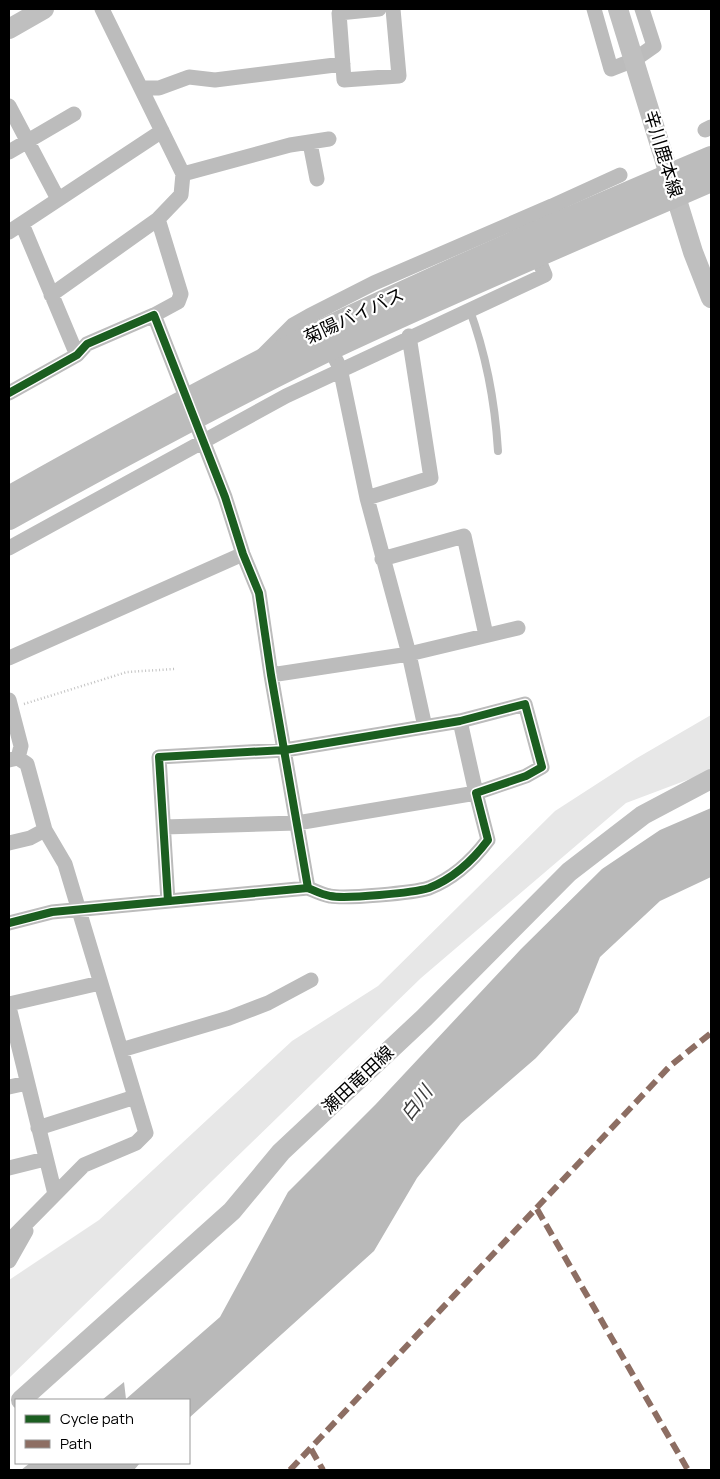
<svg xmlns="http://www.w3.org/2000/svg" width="720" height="1479" viewBox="0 0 720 1479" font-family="Manrope,'Noto Sans JP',sans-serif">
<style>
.green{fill:#e7e7e7}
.water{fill:#b9b9b9}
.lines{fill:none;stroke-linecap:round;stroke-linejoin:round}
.path{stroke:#c2c2c2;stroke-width:2.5;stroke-dasharray:1 2.5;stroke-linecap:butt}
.service{stroke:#bcbcbc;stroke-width:8}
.minor{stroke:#bcbcbc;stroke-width:15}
.secondary{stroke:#bfbfbf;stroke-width:20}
.trunk{stroke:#bcbcbc;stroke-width:24}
.quiet{stroke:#8d6e63;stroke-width:6;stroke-dasharray:12 6;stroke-linecap:butt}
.cycleway-casing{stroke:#fff;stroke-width:11}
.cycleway{stroke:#1b5e20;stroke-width:8}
.labels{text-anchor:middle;stroke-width:4.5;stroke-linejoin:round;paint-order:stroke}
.street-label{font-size:18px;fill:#000;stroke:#fff}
.water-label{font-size:19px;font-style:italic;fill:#3c3c3c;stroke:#fff}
</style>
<rect width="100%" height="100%" fill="#fff"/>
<!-- green -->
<path class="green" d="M 711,715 L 711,771 L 626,803 L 421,978 L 9,1378 L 9,1280 L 99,1220 L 292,1041 L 378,986 L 555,811 L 637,758 Z"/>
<!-- water -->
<path class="water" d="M 711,808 L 711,877 L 660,901 L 600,957 L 578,1012 L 536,1058 L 461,1123 L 417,1178 L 374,1251 L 189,1418 L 189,1400 L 102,1400 L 124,1382 L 126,1399 L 220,1317 L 288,1192 L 376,1104 L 521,949 L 602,869 L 660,830 Z
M 30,1463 L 140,1463 L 134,1470 L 21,1470 Z"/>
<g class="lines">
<!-- path -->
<path class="path" d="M 24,704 L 127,672 L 175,669"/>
<!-- service -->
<path class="service" d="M 469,308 C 486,354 495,402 498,451"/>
<!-- minor -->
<path class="minor" d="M 102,9 L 183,174 L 181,195 L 158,219 L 181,294 L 178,302 L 154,315
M 379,9 L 339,13 L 344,80 L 399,76 L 393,9
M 594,9 L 611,69 L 634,60 L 654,46 L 642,9
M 141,88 L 159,88 L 189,77 L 215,80 L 343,64
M 9,106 L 58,199
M 705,130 L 711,127
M 310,143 L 317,179
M 9,152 L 74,114
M 183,174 L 290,145 L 329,139
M 552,206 L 620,175
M 22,224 L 77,355
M 9,232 L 162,131
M 51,295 L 158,219
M 263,355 L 293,325 L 309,316 L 374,283 L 552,206 L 561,222
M 336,360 L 340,368 L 367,498 L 409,654 L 425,727
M 9,393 L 77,355 L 87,344 L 154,315 L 225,497 L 243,554 L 259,593 L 271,675 L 308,888
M 367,498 L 431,478 L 409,336
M 9,548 L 286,396 L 545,275 L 537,256
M 382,559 L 464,536 L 486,635
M 9,658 L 243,554
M 271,675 L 409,654 L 518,628
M 9,700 L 21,746 L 18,758
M 9,760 L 18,758 L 27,764 L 45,830 L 65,864 L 146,1133 L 136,1143 L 84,1165 L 9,1241
M 164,827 L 297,823 L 476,793 L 460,721
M 9,843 L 30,838 L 45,830
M 9,923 L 52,912 L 308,888 C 315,891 323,895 330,896 C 346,899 413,893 429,888 C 452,879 473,860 488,840 L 476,793 L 526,776 L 542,767 L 525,704 L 460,721 L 285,750 L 159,757 L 168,901
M 9,1004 L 100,983
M 9,1007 L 55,1194
M 121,1050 L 229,1018 L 268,1003 L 311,980
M 9,1087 L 27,1083
M 38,1128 L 135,1097
M 9,1168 L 45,1159
M 9,1261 L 26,1231"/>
<!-- secondary -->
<path class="secondary" d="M 618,9 L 693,252 L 711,298
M 9,29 L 44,9
M 21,1400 L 232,1211 L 281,1152 L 424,1018 L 569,872 L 643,815 L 711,779"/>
<!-- trunk -->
<path class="trunk" d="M 9,498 C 112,440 217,382 324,330 C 451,269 581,213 711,158
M 9,518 C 115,459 222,401 331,348 C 456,289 584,235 711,180"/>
<!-- quiet -->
<path class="quiet" d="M 537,1209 L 688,1470
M 311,1449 L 323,1470
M 290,1470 L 670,1066 L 711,1033"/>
<!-- cycleway casing -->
<g class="cycleway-casing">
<path id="cycleway" d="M 9,393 L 77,355 L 87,344 L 154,315 L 225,497 L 243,554 L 259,593 L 271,675 L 308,888
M 9,923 L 52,912 L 308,888 C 315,891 323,895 330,896 C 346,899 413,893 429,888 C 452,879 473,860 488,840 L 476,793 L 526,776 L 542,767 L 525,704 L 460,721 L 285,750 L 159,757 L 168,901"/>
</g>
<!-- cycleway -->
<use href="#cycleway" class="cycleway"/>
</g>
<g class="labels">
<!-- street labels -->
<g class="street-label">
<text transform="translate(663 154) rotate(73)" y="6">辛川鹿本線</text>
<text transform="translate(354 316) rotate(-25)" y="6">菊陽バイパス</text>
<text transform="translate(358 1080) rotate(-43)" y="6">瀬田竜田線</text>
</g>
<!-- water labels -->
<g class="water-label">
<text transform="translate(416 1103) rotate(-52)" y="7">白川</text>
</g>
</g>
<!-- border -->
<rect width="720" height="1479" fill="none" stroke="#000000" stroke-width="20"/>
<!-- legend -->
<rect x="15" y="1399" width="175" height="65" fill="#ffffff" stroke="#999999"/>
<rect x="25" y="1415" width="25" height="8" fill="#1b5e20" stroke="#999999"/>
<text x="60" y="1424" font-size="15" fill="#000000">Cycle path</text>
<rect x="25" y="1440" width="25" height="8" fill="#8d6e63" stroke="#999999"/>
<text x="60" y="1449" font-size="15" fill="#000000">Path</text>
</svg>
